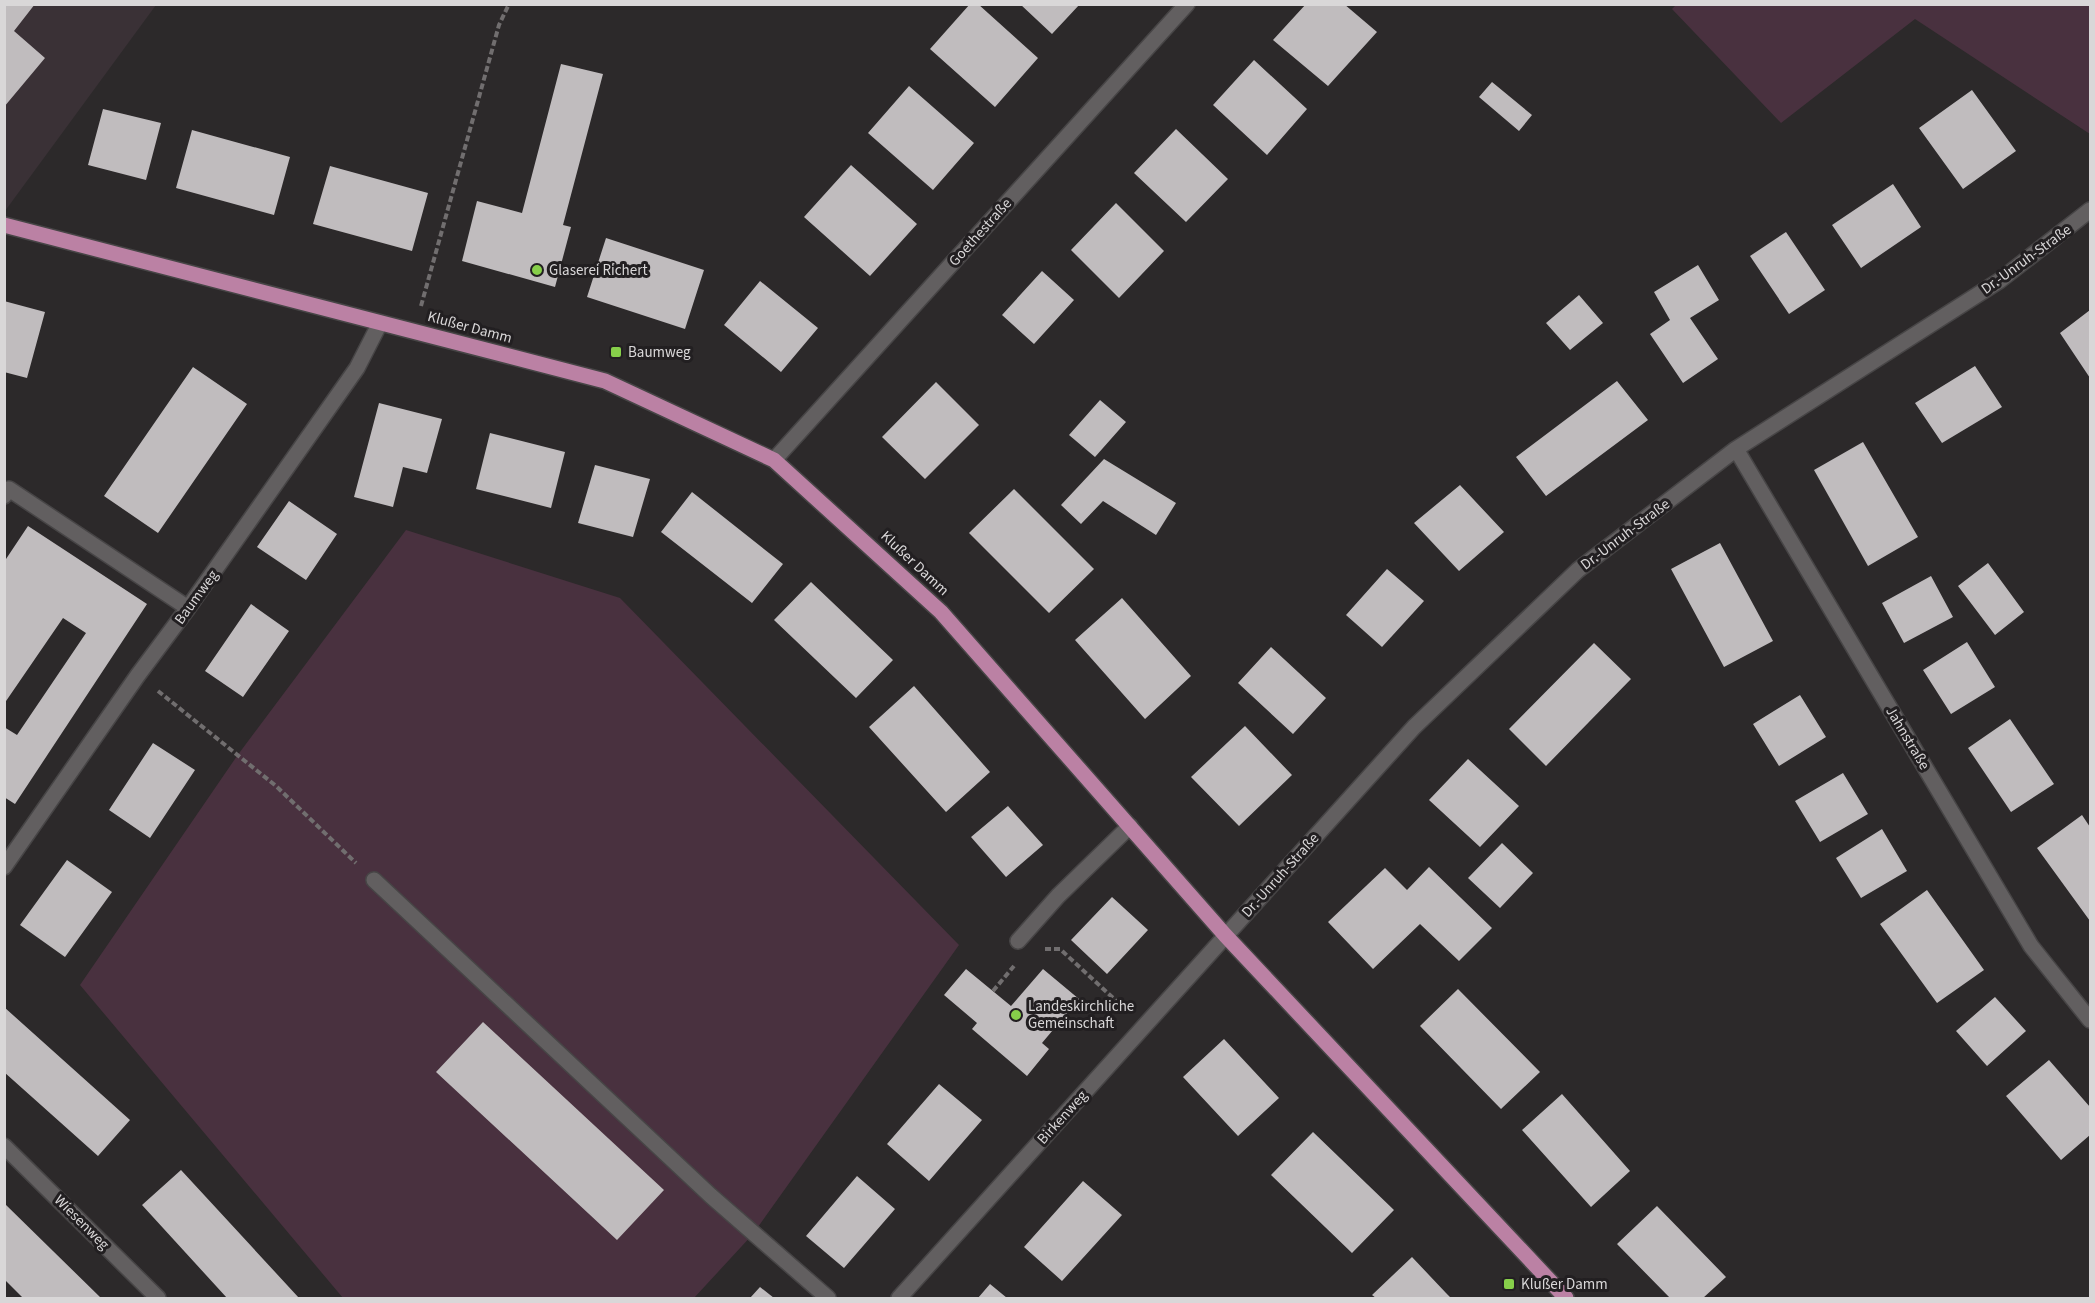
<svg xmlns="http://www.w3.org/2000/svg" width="2095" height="1303" viewBox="0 0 2095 1303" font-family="'Source Sans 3',sans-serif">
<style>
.built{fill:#3a3136}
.green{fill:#49313f}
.building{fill:#c0bcbe}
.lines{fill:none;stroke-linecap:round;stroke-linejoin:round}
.minor-casing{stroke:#474546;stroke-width:18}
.major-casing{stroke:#474546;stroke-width:18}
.path{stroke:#716e6f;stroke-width:4;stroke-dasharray:6 3;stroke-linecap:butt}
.minor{stroke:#625f60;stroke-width:15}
.major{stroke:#bb81a4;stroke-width:15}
.poi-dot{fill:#87cf4a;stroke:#221f21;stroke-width:2}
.labels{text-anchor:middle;stroke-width:6;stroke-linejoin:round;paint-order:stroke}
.street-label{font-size:15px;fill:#d9d7d8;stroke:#221f21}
.poi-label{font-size:15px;fill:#d9d7d8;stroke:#221f21;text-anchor:start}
</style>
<rect width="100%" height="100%" fill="#2c292a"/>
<!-- built -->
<path class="built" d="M 5,5 L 156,5 L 5,211 Z"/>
<!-- green -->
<path class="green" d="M 1676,5 L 2090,5 L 2090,134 L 1915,19 L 1781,123 L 1672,9 Z
M 406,530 L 620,598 L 959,945 L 753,1234 L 694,1298 L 343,1298 L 80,985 L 237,756 Z"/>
<!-- building -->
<path class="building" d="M 4,4 L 35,4 L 14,31 L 45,58 L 4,107 Z
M 970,4 L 978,4 L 1038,58 L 995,107 L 930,49 Z
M 1020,4 L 1080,4 L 1052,34 Z
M 1306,4 L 1344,4 L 1377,32 L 1328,86 L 1273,40 Z
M 1254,60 L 1307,109 L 1267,155 L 1213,105 Z
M 561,64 L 603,74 L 563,225 L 571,227 L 555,287 L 462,261 L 477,201 L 522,213 Z
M 1492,82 L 1532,115 L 1519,131 L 1479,97 Z
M 909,86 L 974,143 L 933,190 L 868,133 Z
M 1972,90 L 2016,151 L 1963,189 L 1919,128 Z
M 103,109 L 161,123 L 146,180 L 88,165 Z
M 1176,129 L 1228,179 L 1186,222 L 1134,173 Z
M 192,130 L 290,157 L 274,215 L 176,188 Z
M 851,165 L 917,224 L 870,276 L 804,217 Z
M 330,166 L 428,193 L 412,251 L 313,224 Z
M 1893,184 L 1921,227 L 1861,268 L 1832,225 Z
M 1116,203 L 1164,251 L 1119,298 L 1071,250 Z
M 1786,232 L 1825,290 L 1789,314 L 1750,256 Z
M 606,238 L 704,270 L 685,329 L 587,297 Z
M 1698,265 L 1719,300 L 1690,318 L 1718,359 L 1683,383 L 1650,334 L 1670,320 L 1654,292 Z
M 1042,271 L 1074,300 L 1034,344 L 1002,315 Z
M 760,281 L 818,328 L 781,372 L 724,325 Z
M 1579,295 L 1603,323 L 1570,350 L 1546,323 Z
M 4,301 L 45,312 L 27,378 L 4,372 Z
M 2090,310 L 2090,378 L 2060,333 Z
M 1975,366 L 2002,407 L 1942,443 L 1915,403 Z
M 193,367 L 247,404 L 158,533 L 104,496 Z
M 1617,381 L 1648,420 L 1546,496 L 1516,457 Z
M 936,382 L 979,425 L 925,479 L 882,437 Z
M 1100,400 L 1126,422 L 1095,457 L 1069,435 Z
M 379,403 L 442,419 L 427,473 L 403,467 L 393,507 L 354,497 Z
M 490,433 L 565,452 L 551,508 L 476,489 Z
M 1863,442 L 1918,537 L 1868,566 L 1814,470 Z
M 1104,459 L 1176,503 L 1156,535 L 1103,501 L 1081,524 L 1061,505 Z
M 595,465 L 650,479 L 633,537 L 578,523 Z
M 1460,485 L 1504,532 L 1459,571 L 1414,523 Z
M 1014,489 L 1094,569 L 1049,613 L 969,533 Z
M 692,492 L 783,564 L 752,603 L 661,532 Z
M 289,501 L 337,534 L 306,580 L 257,547 Z
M 28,526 L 147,604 L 15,804 L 4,797 L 4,727 L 17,735 L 86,633 L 63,618 L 4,704 L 4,562 Z
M 1720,543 L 1773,641 L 1724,667 L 1671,569 Z
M 1988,563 L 2024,612 L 1995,635 L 1958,586 Z
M 1387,569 L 1424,601 L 1382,647 L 1346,615 Z
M 1931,576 L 1953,617 L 1904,643 L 1882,603 Z
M 811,582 L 893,660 L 856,698 L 774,620 Z
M 1122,598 L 1191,676 L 1145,719 L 1075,640 Z
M 251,604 L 289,631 L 243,697 L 205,671 Z
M 1967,642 L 1995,687 L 1951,714 L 1923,670 Z
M 1594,643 L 1631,679 L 1546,766 L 1509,729 Z
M 1271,647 L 1326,698 L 1293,734 L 1238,683 Z
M 914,686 L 990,772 L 946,812 L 869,727 Z
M 1800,695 L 1826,737 L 1779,766 L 1753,724 Z
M 2010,719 L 2054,784 L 2011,812 L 1968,748 Z
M 1245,726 L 1292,775 L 1239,826 L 1191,777 Z
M 153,743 L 195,770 L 150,838 L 109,810 Z
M 1468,759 L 1519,806 L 1480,847 L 1429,800 Z
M 1843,773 L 1868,814 L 1820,842 L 1795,801 Z
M 1008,806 L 1043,845 L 1006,877 L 971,837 Z
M 2082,815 L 2090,827 L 2090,921 L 2037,848 Z
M 1882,829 L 1907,871 L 1861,898 L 1836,858 Z
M 1502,843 L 1533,873 L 1500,908 L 1468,878 Z
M 67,860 L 112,892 L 65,957 L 20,925 Z
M 1429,867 L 1492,928 L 1459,961 L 1420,924 L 1373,969 L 1328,922 L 1385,868 L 1407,890 Z
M 1927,890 L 1984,970 L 1937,1003 L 1880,924 Z
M 1112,897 L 1148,930 L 1107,974 L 1071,940 Z
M 966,969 L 1011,1006 L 1043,969 L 1079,999 L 1042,1043 L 1049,1049 L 1027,1076 L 972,1029 L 977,1023 L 944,995 Z
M 1458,989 L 1540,1072 L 1501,1109 L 1420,1026 Z
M 1995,997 L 2026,1031 L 1987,1066 L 1956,1031 Z
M 4,1007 L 130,1120 L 98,1156 L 4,1072 Z
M 483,1022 L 664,1190 L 617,1240 L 436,1072 Z
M 1224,1039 L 1279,1098 L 1238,1136 L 1183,1077 Z
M 2049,1060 L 2090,1107 L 2090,1135 L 2061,1160 L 2006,1096 Z
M 939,1084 L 982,1120 L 929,1181 L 887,1144 Z
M 1562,1094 L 1630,1171 L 1591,1207 L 1522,1130 Z
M 1313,1132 L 1394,1210 L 1352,1253 L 1271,1175 Z
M 181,1170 L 299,1298 L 227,1298 L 142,1205 Z
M 857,1176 L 895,1209 L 844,1268 L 806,1236 Z
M 1083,1181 L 1122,1215 L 1062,1281 L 1024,1247 Z
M 5,1204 L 101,1298 L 23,1298 L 5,1280 Z
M 1657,1206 L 1726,1277 L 1703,1298 L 1670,1298 L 1617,1244 Z
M 1412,1257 L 1446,1293 L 1451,1298 L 1376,1298 L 1372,1295 Z
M 990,1284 L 1007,1298 L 978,1298 Z
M 760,1287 L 774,1298 L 750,1298 Z"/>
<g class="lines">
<!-- minor casing -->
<g class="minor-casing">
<path id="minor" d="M 1736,449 L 2031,946 L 2090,1020
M 774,460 L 1187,4
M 4,496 L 9,489 L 188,608
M 4,867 L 138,675 L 188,608 L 357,368 L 380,323
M 374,880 L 711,1196 L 828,1298
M 1018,941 L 1058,896 L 1130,826
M 4,1146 L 158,1298
M 899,1298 L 1414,727 L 1578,570 L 1736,449 L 1999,281 L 2090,210"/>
</g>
<!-- major casing -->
<g class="major-casing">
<path id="major" d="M 4,225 L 605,381 L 774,460 L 941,612 L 1225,935 L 1566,1298"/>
</g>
<!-- path -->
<path class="path" d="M 421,306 L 499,25 L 509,4
M 158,691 L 276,786 L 356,863
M 1045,949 L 1060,949 L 1125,1009
M 993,991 L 1014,966"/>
<!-- minor -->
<use href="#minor" class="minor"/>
<!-- major -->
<use href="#major" class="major"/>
</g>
<!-- markers -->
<g class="poi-dot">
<circle cx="537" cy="270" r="6"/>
<rect x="610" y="346" width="12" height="12" rx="3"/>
<circle cx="1016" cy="1015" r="6"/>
<rect x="1503" y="1278" width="12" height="12" rx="3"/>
</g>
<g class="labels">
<!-- street labels -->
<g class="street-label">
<text transform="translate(980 232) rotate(-48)" y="5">Goethestraße</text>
<text transform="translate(2026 259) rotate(-36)" y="5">Dr.-Unruh-Straße</text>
<text transform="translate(470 327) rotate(15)" y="5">Klußer Damm</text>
<text transform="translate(1625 534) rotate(-37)" y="5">Dr.-Unruh-Straße</text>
<text transform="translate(915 563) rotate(43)" y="5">Klußer Damm</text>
<text transform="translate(196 597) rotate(-54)" y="5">Baumweg</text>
<text transform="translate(1908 738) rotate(59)" y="5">Jahnstraße</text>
<text transform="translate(1280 875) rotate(-48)" y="5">Dr.-Unruh-Straße</text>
<text transform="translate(1062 1117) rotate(-48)" y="5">Birkenweg</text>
<text transform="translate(82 1222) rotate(45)" y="5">Wiesenweg</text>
</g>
<!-- poi labels -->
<g class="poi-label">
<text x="549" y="275">Glaserei Richert</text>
<text x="628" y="357">Baumweg</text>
<text x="1028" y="1011">Landeskirchliche<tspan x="1028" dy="17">Gemeinschaft</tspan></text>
<text x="1521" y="1289">Klußer Damm</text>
</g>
</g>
<!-- border -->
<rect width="2095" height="1303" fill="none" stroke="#d9d7d8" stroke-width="12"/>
</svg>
